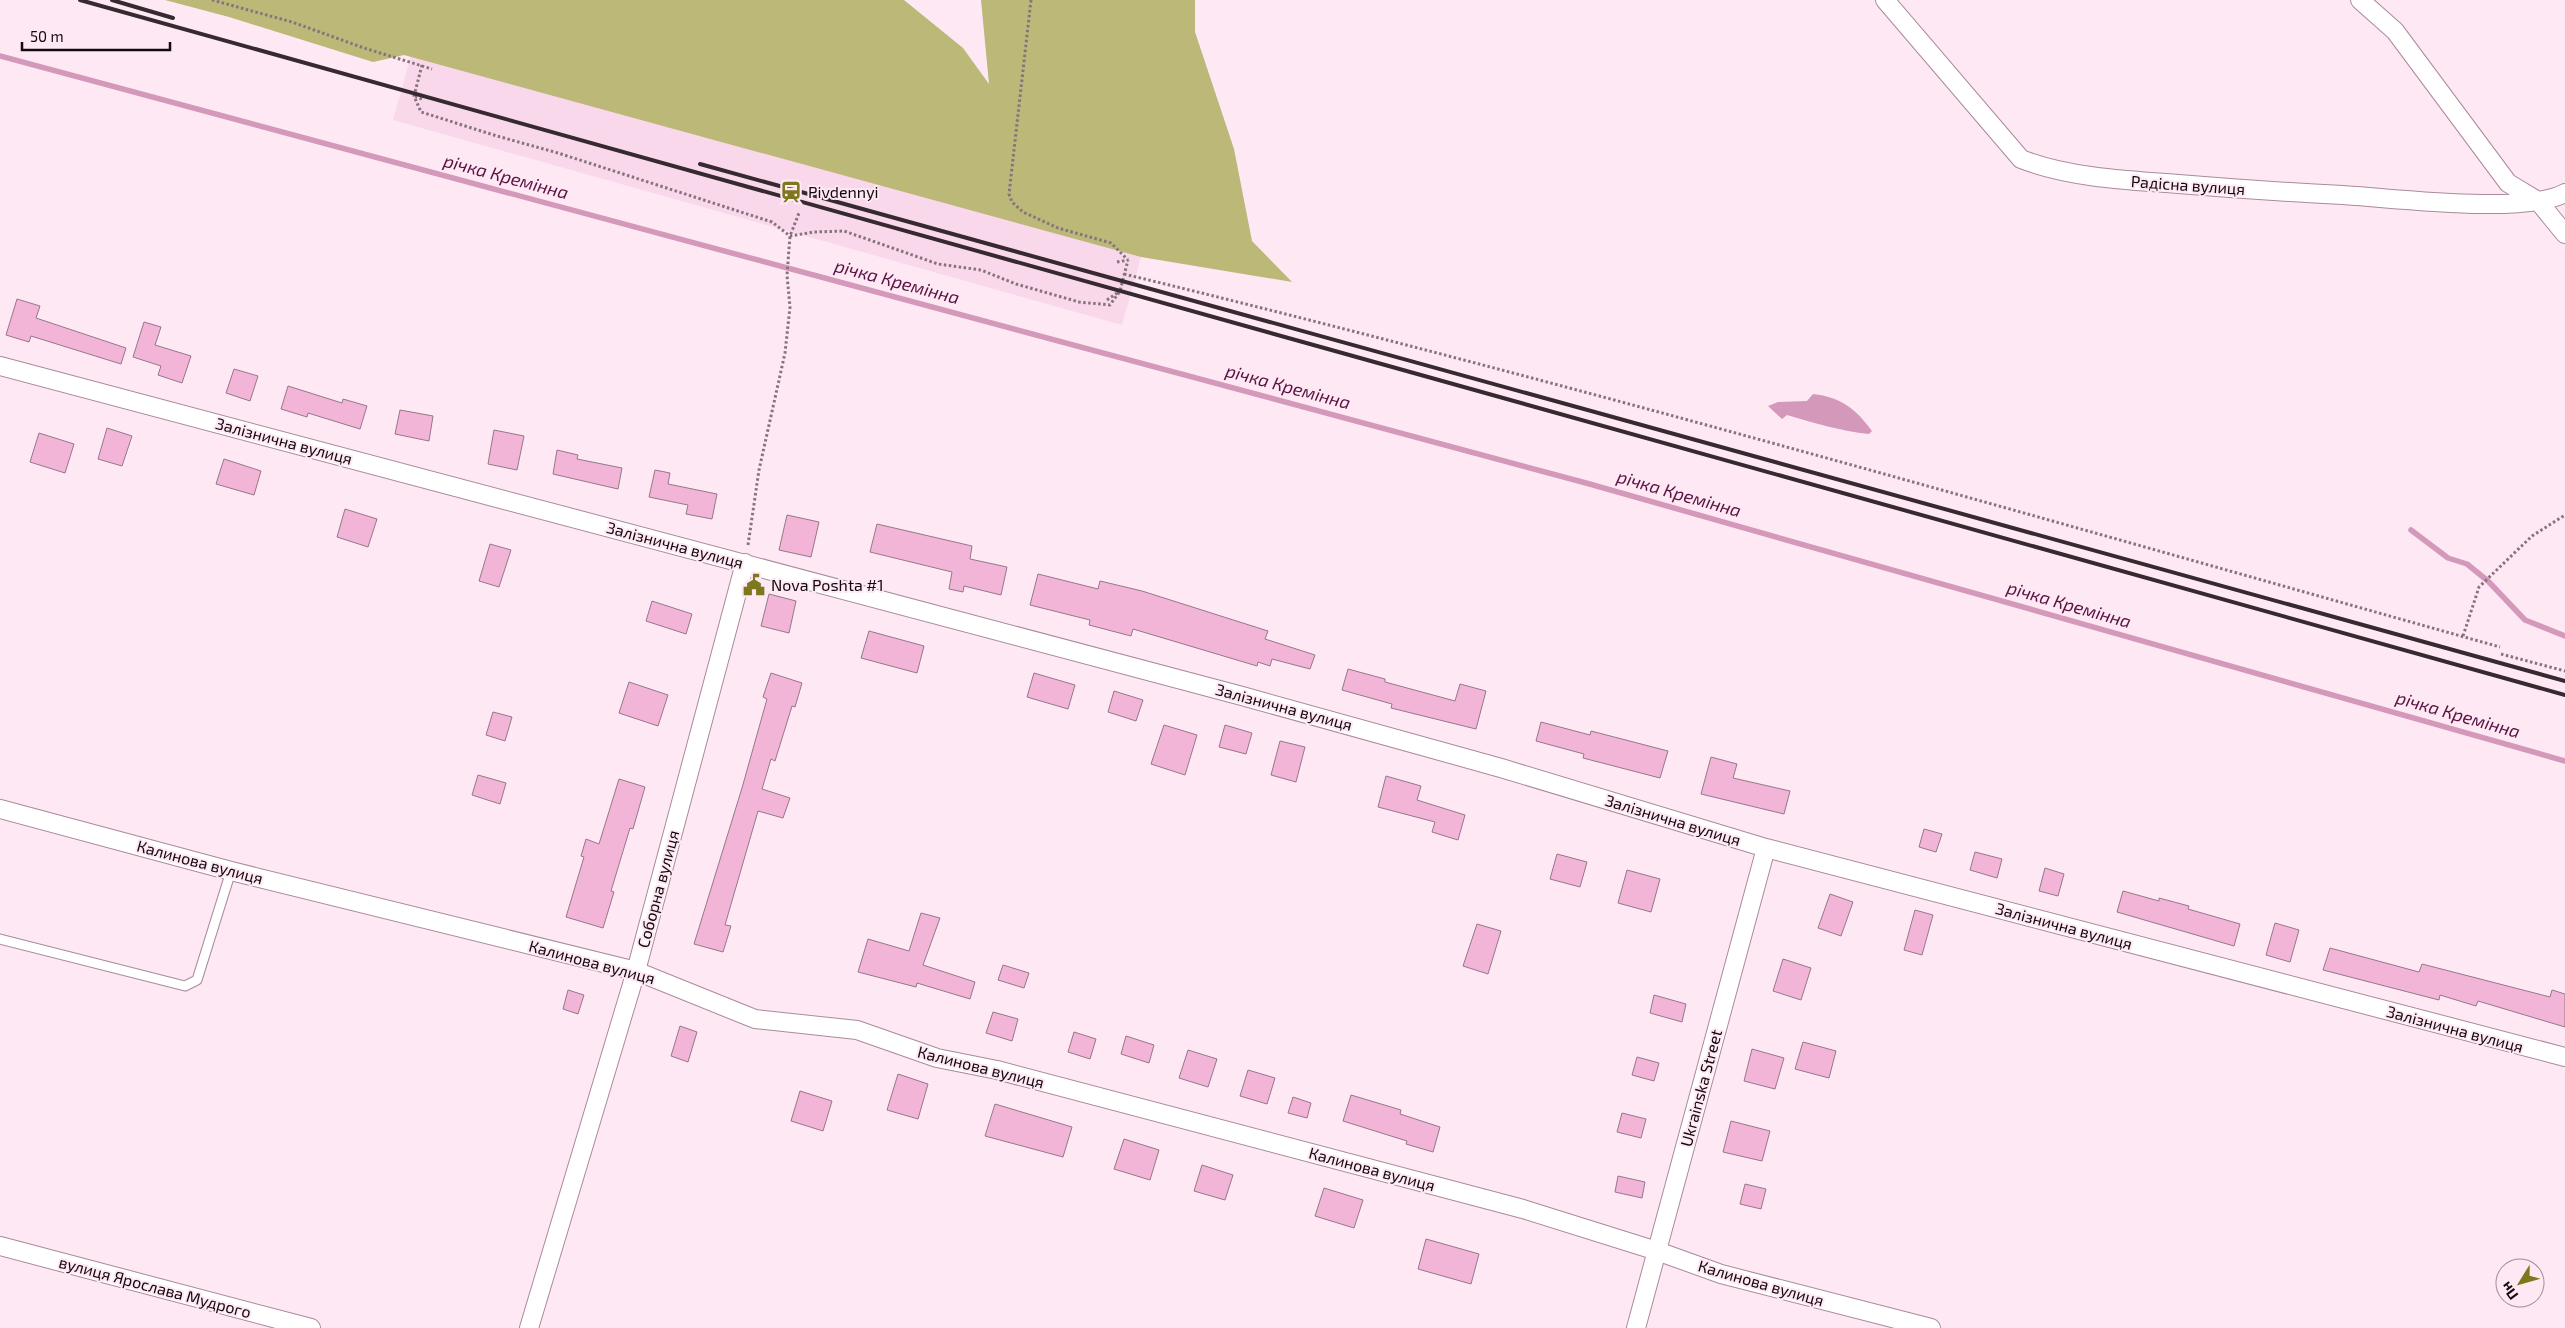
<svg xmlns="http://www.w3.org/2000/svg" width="2565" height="1328" viewBox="0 0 2565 1328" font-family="'Exo 2',sans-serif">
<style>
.built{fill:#fad8eb}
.forest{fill:#bbb878}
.water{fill:#d498bb}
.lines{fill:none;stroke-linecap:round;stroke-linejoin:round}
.stream{stroke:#d498bb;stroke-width:5.5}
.building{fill:#f2b5d8;stroke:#967789}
.lane-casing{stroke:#aa8a9c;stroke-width:11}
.street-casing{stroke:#aa8a9c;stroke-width:20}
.path{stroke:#85747d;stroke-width:3;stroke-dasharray:2.5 2.5;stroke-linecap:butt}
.lane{stroke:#fff;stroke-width:9}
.street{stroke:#fff;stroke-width:18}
.rail{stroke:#362930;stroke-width:4}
.labels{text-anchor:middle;stroke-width:4;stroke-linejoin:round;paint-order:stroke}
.street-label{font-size:16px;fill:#13080e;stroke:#fee8f4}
.poi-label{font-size:16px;fill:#13080e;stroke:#fee8f4;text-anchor:start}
.water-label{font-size:18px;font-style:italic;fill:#591342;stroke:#fee8f4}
</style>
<rect width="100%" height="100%" fill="#fee8f4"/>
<!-- built -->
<path class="built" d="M 412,52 L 1141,257 L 1122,325 L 393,120 Z"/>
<!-- forest -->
<path class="forest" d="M 165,0 L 904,0 L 963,48 L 989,84 L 981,0 L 1195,0 L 1195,32 L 1234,149 L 1252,241 L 1292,282 L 1141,257 L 404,55 L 373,62 L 229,17 Z"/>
<!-- water -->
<path class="water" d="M 1813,394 C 1841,397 1856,409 1872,431 L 1869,434 C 1841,431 1814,423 1787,415 L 1782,419 L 1768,406 L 1778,402 L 1807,401 Z"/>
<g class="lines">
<!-- stream -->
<path class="stream" d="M 0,56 L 1586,483 L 2565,761
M 2411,530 L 2448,558 L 2467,564 L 2488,581 L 2525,620 L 2565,636"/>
</g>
<!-- building -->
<path class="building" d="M 17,299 L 40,306 L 36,318 L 126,348 L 121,364 L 31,336 L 29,342 L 6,335 Z
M 144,322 L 161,327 L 155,345 L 191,356 L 182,383 L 158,375 L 161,366 L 133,357 Z
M 234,369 L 258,376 L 250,401 L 226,393 Z
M 288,386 L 342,403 L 343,399 L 367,406 L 360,429 L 308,413 L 307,417 L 281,409 Z
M 400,410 L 433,416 L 429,441 L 395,434 Z
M 107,428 L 132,436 L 122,466 L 98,459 Z
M 494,430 L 524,436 L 517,470 L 488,464 Z
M 39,433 L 74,444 L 65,473 L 30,462 Z
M 557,450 L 578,455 L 577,459 L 622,468 L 618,489 L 553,474 Z
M 224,459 L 261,471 L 254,495 L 216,484 Z
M 655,470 L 670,473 L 668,484 L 717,494 L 712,519 L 686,514 L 688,505 L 649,497 Z
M 345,509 L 377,519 L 368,547 L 337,537 Z
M 787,515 L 819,522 L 811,557 L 779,550 Z
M 877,524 L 972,546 L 970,559 L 1007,567 L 1001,595 L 964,586 L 963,592 L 949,589 L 952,572 L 870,552 Z
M 490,544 L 511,550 L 499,587 L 479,581 Z
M 1038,574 L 1098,589 L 1100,581 L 1142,591 L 1268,631 L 1265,639 L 1315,655 L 1310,669 L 1272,659 L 1270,666 L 1258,662 L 1257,666 L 1133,629 L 1131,636 L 1089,625 L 1090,620 L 1030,605 Z
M 769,594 L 796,601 L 789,633 L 761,626 Z
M 652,601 L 692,614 L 686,634 L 646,621 Z
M 869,631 L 924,646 L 917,673 L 861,658 Z
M 1348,669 L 1385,679 L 1385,682 L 1455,701 L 1460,684 L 1486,691 L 1476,729 L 1391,708 L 1392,704 L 1342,690 Z
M 771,673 L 802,683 L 795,707 L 792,706 L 775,761 L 771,759 L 762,789 L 790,798 L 783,818 L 758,811 L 725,925 L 731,926 L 723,952 L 694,944 L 742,788 L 767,699 L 763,697 Z
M 1034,673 L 1075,685 L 1068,709 L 1027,697 Z
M 629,682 L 668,695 L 658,726 L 619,713 Z
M 1114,691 L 1143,700 L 1136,721 L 1108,712 Z
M 493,712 L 512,717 L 505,741 L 486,735 Z
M 1541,722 L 1590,735 L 1591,731 L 1668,751 L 1660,778 L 1583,758 L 1584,754 L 1536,741 Z
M 1164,725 L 1197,735 L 1185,775 L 1151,764 Z
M 1225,725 L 1252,733 L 1246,754 L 1219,747 Z
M 1280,741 L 1305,747 L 1296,782 L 1271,775 Z
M 1711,757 L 1737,764 L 1733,778 L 1790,791 L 1784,814 L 1701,794 Z
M 478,775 L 506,783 L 500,804 L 472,795 Z
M 1386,776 L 1421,786 L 1417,800 L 1465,815 L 1458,840 L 1432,832 L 1435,822 L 1378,807 Z
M 619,779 L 645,787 L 633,829 L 630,828 L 611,891 L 614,892 L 603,928 L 566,917 L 584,857 L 581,856 L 586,839 L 599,844 Z
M 1924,829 L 1942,834 L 1936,852 L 1919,847 Z
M 1975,852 L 2002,859 L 1997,878 L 1970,870 Z
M 1557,854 L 1587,862 L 1580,887 L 1550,879 Z
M 2045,868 L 2064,874 L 2058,896 L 2039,891 Z
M 1627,870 L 1660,879 L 1651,912 L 1618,903 Z
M 2123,891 L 2159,901 L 2159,898 L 2189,906 L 2188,909 L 2240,924 L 2234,946 L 2117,912 Z
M 1830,894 L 1853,902 L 1841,936 L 1818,928 Z
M 1915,910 L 1933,915 L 1922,955 L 1904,950 Z
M 921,913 L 940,918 L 923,965 L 975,982 L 970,999 L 917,983 L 916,987 L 858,972 L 868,939 L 909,951 Z
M 2275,923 L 2299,930 L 2290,962 L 2266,955 Z
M 1477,924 L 1501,931 L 1488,974 L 1463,966 Z
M 2330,948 L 2419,972 L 2422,964 L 2550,997 L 2552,990 L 2565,994 L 2565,1027 L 2478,1001 L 2476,1006 L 2440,995 L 2439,1000 L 2323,970 Z
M 1783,959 L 1811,968 L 1801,1000 L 1773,991 Z
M 1003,965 L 1029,973 L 1024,988 L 998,980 Z
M 568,990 L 584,995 L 578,1014 L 563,1009 Z
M 1654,995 L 1686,1004 L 1682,1022 L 1650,1013 Z
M 993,1012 L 1018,1019 L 1012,1041 L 986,1033 Z
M 680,1026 L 697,1032 L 688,1062 L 671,1056 Z
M 1074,1032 L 1096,1039 L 1090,1059 L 1068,1052 Z
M 1126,1036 L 1154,1045 L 1149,1063 L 1121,1054 Z
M 1803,1042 L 1836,1051 L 1829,1078 L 1795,1069 Z
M 1752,1049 L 1784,1058 L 1775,1089 L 1744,1081 Z
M 1188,1050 L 1217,1059 L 1208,1087 L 1179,1078 Z
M 1637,1057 L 1659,1063 L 1654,1081 L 1632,1075 Z
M 1248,1070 L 1275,1078 L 1267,1104 L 1240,1096 Z
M 898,1074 L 928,1084 L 918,1119 L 887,1110 Z
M 800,1091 L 832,1101 L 823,1131 L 791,1121 Z
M 1351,1095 L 1401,1110 L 1400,1114 L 1440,1127 L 1433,1152 L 1406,1144 L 1407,1141 L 1343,1121 Z
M 1293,1097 L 1311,1103 L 1307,1118 L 1288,1113 Z
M 995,1104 L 1072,1127 L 1063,1157 L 985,1136 Z
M 1622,1113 L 1646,1119 L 1641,1138 L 1617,1132 Z
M 1731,1121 L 1770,1131 L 1762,1161 L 1723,1152 Z
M 1124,1139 L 1159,1150 L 1150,1180 L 1114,1169 Z
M 1202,1165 L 1233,1175 L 1225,1200 L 1194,1191 Z
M 1618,1176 L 1645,1182 L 1642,1198 L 1615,1192 Z
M 1745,1184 L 1766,1189 L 1761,1209 L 1740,1204 Z
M 1324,1188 L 1363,1200 L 1354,1228 L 1315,1216 Z
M 1426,1239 L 1479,1254 L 1471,1284 L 1418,1269 Z"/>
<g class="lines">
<!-- lane casing -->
<g class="lane-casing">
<path id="lane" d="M 0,939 L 185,986 L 197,980 L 231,871"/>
</g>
<!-- street casing -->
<g class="street-casing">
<path id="street" d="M 1885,0 L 2021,159 C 2064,176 2119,180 2166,183 C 2225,188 2284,192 2343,195 C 2393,198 2525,215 2565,193
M 2360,0 L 2395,31 L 2508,183 L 2538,201 L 2565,234
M 0,366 L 1242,696 L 1501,768 L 1766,848 L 2565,1057
M 0,809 L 231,871 L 636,971 L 755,1019 L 857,1030 L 937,1058 L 997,1070 L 1523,1209 L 1657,1251 L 1721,1274 L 1931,1328
M 0,1246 L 311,1328
M 529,1328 L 636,971 L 745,563
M 1636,1328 L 1766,848"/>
</g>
<!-- path -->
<path class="path" d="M 212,0 L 292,22 L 364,48 L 432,69
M 1031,0 L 1009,194 L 1012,202 L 1023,212 L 1058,228 L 1111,243 L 1128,260
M 422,65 L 414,96 L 421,112 L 497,136 L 558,153 L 772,222 L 790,236 L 814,232 L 844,231 L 938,264 L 981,270 L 1016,284 L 1079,302 L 1110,305 L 1120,291 L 1128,260
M 415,96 L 424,100
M 1117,262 L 1128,260
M 1124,274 C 1586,386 2043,519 2500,647
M 1107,300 L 1117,293
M 748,545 L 759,470 L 785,353 L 790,307 L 787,275 L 790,236 L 799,213
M 2463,636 L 2479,587 L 2532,536 L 2565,515
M 2501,654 L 2565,671"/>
<!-- lane -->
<use href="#lane" class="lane"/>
<!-- street -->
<use href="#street" class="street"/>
<!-- rail -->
<path class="rail" d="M 80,0 C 909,228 1736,467 2565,695
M 112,0 L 173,18
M 700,164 L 2565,681"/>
</g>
<!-- icons -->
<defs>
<g id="station-bare" transform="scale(1.725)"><path d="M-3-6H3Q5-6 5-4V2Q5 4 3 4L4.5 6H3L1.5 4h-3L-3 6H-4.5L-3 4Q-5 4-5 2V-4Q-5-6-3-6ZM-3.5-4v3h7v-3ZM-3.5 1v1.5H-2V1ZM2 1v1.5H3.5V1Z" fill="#7d781d" stroke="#fee8f4" stroke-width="2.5" paint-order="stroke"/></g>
<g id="civic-bare" transform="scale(1.725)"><path d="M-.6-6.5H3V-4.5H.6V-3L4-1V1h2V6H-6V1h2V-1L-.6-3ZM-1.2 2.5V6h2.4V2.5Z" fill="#7d781d" stroke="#fee8f4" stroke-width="2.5" paint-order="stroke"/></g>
</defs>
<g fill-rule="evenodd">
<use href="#station-bare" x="791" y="192"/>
<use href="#civic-bare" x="754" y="585"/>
</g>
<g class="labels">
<!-- street labels -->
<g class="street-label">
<text transform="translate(2188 185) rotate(4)" y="6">Радісна вулиця</text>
<text transform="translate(284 441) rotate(15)" y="6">Залізнична вулиця</text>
<text transform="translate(675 545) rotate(15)" y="6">Залізнична вулиця</text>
<text transform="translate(1284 707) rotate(15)" y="6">Залізнична вулиця</text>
<text transform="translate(1673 820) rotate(17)" y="6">Залізнична вулиця</text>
<text transform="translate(200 862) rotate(15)" y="6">Калинова вулиця</text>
<text transform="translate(658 889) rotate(-75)" y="6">Соборна вулиця</text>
<text transform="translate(2064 926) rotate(15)" y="6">Залізнична вулиця</text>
<text transform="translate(592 962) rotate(15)" y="6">Калинова вулиця</text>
<text transform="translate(2455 1029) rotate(15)" y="6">Залізнична вулиця</text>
<text transform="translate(981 1067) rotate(14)" y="6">Калинова вулиця</text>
<text transform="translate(1701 1088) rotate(-75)" y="6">Ukrainska Street</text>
<text transform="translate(1372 1169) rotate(15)" y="6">Калинова вулиця</text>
<text transform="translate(1761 1283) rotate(16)" y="6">Калинова вулиця</text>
<text transform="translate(155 1287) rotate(15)" y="6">вулиця Ярослава Мудрого</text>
</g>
<!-- poi labels -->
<g class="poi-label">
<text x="808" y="198">Pivdennyi</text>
<text x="771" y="591">Nova Poshta #1</text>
</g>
<!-- water labels -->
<g class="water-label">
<text transform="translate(506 177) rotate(15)" y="6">річка Кремінна</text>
<text transform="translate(897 282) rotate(15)" y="6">річка Кремінна</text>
<text transform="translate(1288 387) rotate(15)" y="6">річка Кремінна</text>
<text transform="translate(1679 494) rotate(16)" y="6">річка Кремінна</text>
<text transform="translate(2069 605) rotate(16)" y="6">річка Кремінна</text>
<text transform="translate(2458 715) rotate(16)" y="6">річка Кремінна</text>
</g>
</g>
<!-- north arrow -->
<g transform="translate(2520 1283) rotate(233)"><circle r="24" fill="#fee8f4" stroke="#a08e98"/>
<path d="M0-4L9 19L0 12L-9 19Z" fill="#7d781d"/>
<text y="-8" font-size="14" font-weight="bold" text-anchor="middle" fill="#13080e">Пн</text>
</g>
<!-- scale -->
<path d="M22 42v8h148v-8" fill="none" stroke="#13080e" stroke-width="2.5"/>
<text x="30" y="42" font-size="15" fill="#13080e" stroke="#fee8f4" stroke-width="4" paint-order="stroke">50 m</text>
</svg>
